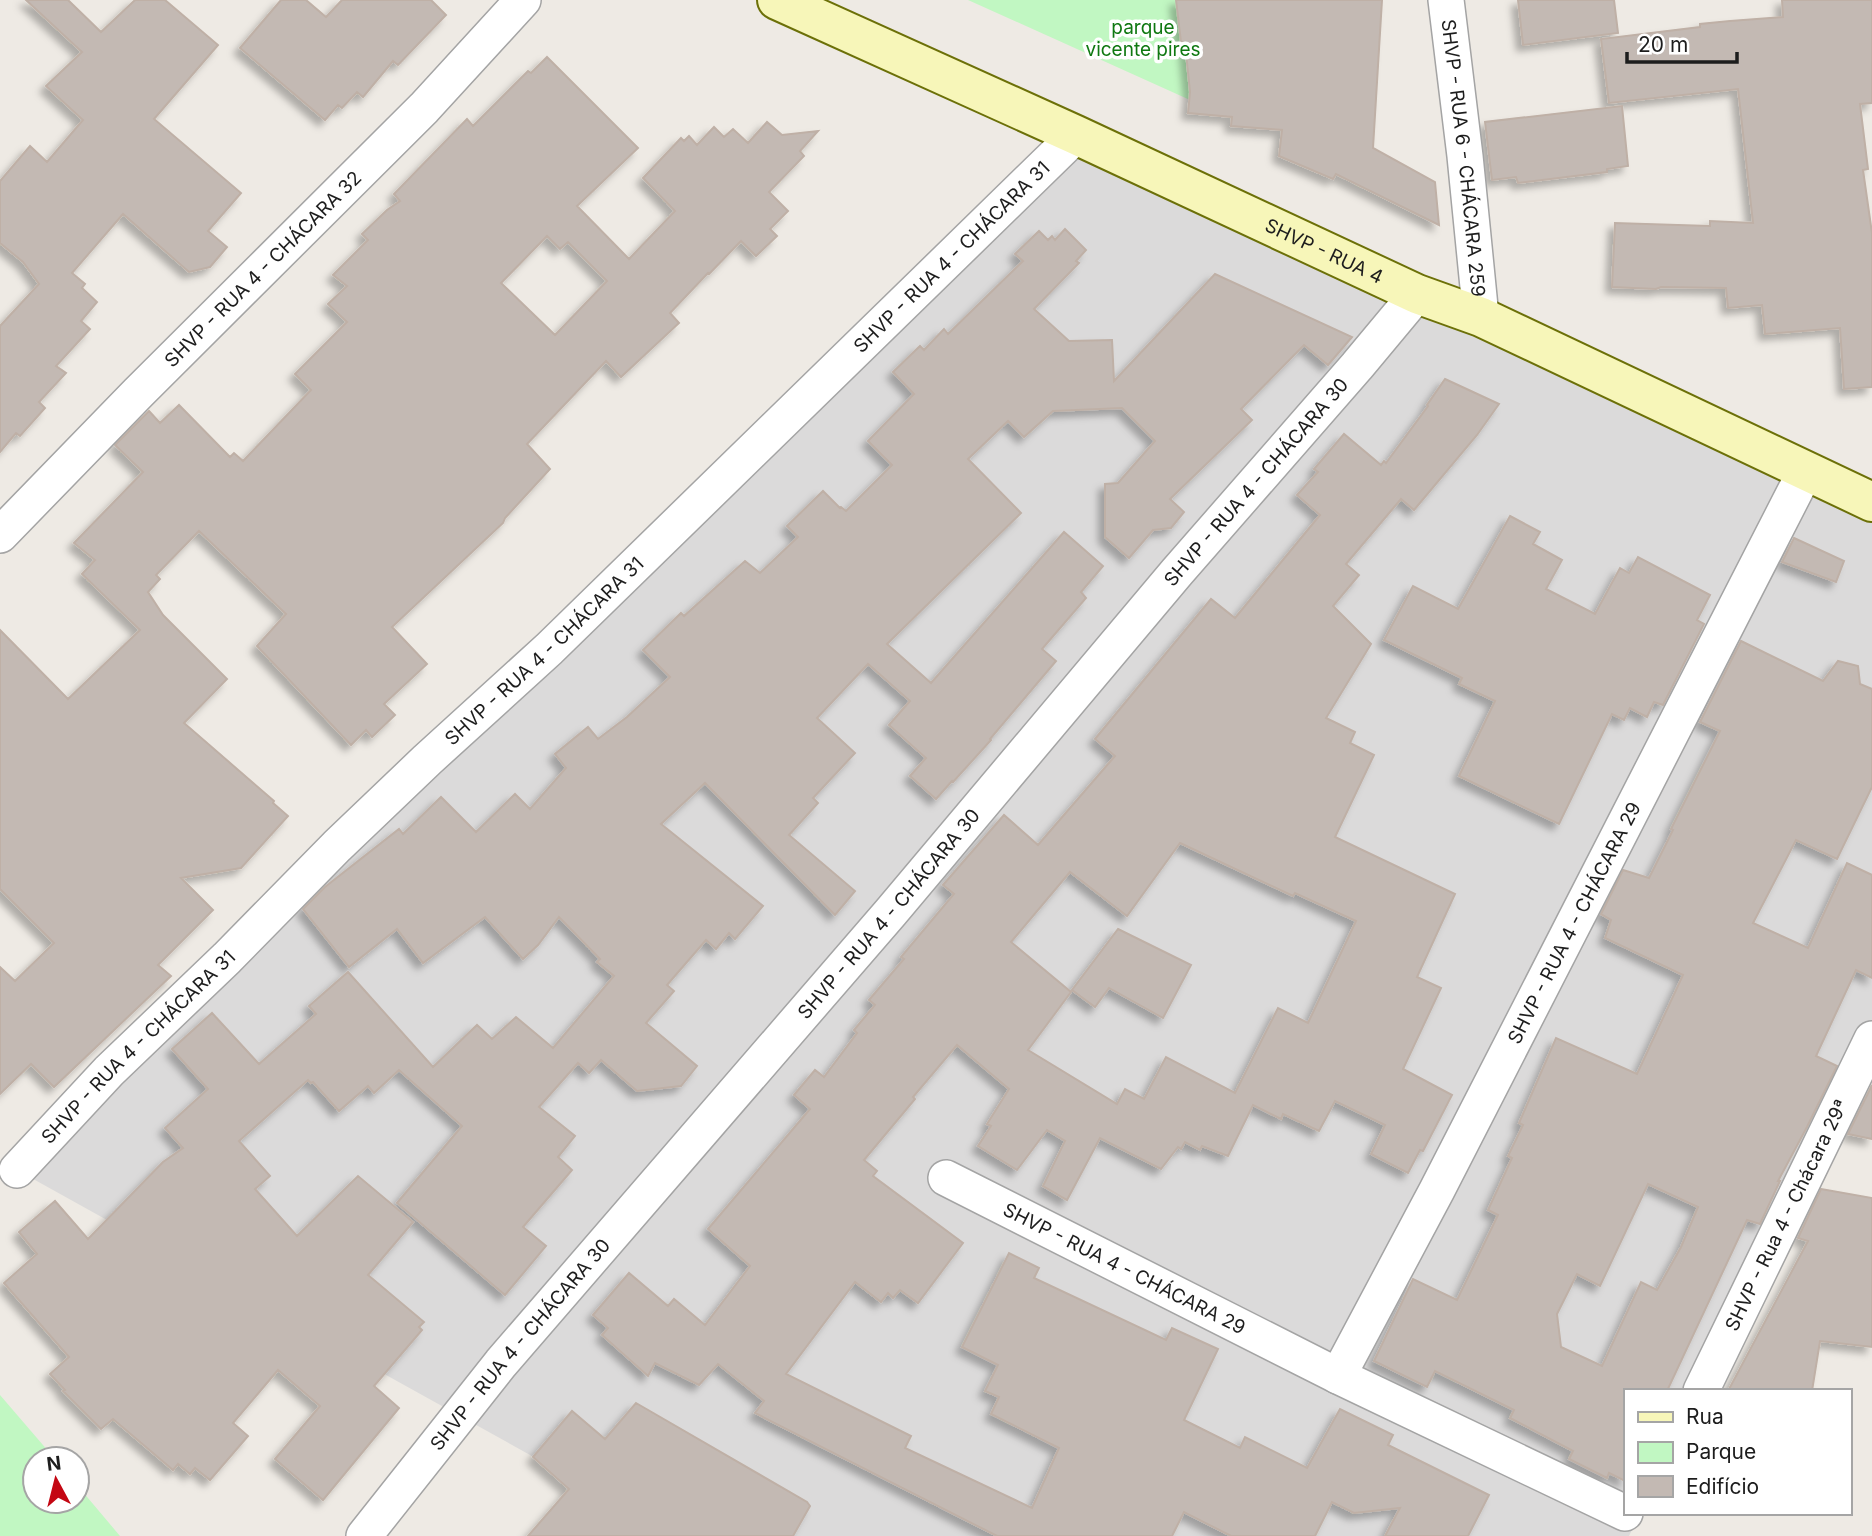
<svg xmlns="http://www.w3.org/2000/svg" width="1872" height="1536" viewBox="0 0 1872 1536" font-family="Inter,sans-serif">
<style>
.residential{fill:#dbdada}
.park{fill:#c1f7c2}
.building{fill:#c3b9b3;stroke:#bfb0a6;stroke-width:2;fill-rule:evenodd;filter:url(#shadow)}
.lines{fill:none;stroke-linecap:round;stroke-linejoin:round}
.street-casing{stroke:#a4a4a4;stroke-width:38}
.secondary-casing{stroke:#6c7008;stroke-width:42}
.street{stroke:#fff;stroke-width:35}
.secondary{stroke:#f7f6b9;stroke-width:38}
.labels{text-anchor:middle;stroke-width:7;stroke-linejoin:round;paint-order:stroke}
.park-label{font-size:19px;fill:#0f7811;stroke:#fff}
.street-label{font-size:19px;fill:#1d1d1d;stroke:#fff}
</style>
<defs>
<filter id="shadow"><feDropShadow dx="-6" dy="6" stdDeviation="3.5" flood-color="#0004"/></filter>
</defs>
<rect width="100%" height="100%" fill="#eeeae4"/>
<!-- residential -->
<path class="residential" d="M 1076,135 L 1872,505 L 1872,1037 L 1700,1391 L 1625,1391 L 1625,1513 L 1640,1513 L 1629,1536 L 676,1536 L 17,1170 Z"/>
<!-- park -->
<path class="park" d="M 968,0 L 1179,0 L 1190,100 Z
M 0,1395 L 55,1459 L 35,1459 L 35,1501 L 77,1501 L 77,1485 L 120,1536 L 0,1536 Z"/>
<!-- building -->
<path class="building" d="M 26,0 L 68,0 L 101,32 L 135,0 L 165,0 L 218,45 L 154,119 L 241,193 L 208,231 L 227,247 L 210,267 L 189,272 L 123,214 L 72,273 L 85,284 L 82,288 L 97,302 L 81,321 L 90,329 L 56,366 L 66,373 L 39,402 L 45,408 L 20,436 L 16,433 L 0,452 L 0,326 L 39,284 L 23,262 L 0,243 L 0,181 L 30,146 L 47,162 L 83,120 L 46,86 L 82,52 Z
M 281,0 L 306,0 L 326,17 L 342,0 L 431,0 L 446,15 L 398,65 L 393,61 L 363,97 L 357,92 L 342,108 L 338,105 L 325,120 L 240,48 Z
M 1176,0 L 1382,0 L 1373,148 L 1435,182 L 1439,225 L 1336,174 L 1333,179 L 1279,156 L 1282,130 L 1231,126 L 1232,117 L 1188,113 L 1190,92 L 1185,43 L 1181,42 Z
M 1518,0 L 1614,0 L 1618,33 L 1523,45 Z
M 1782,0 L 1872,0 L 1872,103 L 1860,104 L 1868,169 L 1863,170 L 1872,233 L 1872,387 L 1844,389 L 1840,328 L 1765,334 L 1762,305 L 1728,308 L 1726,288 L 1661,287 L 1656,289 L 1612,287 L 1615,223 L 1710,226 L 1710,221 L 1753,223 L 1738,89 L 1609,103 L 1601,39 L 1700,27 L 1700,24 L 1730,21 L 1783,17 Z
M 547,57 L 638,148 L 577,206 L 629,259 L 675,211 L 643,178 L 681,138 L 684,141 L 689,136 L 697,145 L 714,127 L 724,137 L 733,129 L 748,143 L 767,122 L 782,135 L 818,131 L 800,151 L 804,156 L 769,192 L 788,211 L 770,229 L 777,236 L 756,256 L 741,241 L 709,274 L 708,273 L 670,313 L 679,323 L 621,377 L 606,361 L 527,444 L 550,469 L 505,518 L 503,523 L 392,627 L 427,664 L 384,704 L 395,715 L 372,737 L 366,730 L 351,745 L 257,646 L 286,614 L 199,531 L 156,575 L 160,579 L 148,592 L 163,615 L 227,679 L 184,723 L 274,801 L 273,803 L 288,816 L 241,868 L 181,878 L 213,910 L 158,965 L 171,976 L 54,1087 L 31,1064 L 0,1094 L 0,967 L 15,981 L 54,943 L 0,889 L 0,630 L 68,699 L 140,630 L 82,574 L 95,560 L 74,543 L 143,472 L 115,445 L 149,411 L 160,423 L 179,405 L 230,457 L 234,453 L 243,461 L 311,390 L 295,374 L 347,322 L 328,304 L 347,286 L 333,275 L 368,240 L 362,234 L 387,210 L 400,201 L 394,194 L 467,119 L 473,126 L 528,71 L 531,73 ZM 547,236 L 560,249 L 568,242 L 607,281 L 555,335 L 501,283 Z
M 1622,106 L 1628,166 L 1607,169 L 1607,172 L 1518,183 L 1516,177 L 1492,180 L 1485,122 Z
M 1065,229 L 1086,250 L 1076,261 L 1079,263 L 1034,309 L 1069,341 L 1112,340 L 1114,381 L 1215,274 L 1352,337 L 1328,365 L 1304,345 L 1241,409 L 1252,420 L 1170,499 L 1184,512 L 1171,528 L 1153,530 L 1129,558 L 1105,537 L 1105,484 L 1118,483 L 1155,441 L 1122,408 L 1053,411 L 1024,437 L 1008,421 L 968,459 L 1021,513 L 887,644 L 931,683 L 1064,532 L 1103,566 L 1081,592 L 1086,598 L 1042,649 L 1056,661 L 990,739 L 991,740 L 953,782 L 952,781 L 936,799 L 910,776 L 926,758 L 889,725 L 910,701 L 868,664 L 817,718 L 855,753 L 813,798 L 818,803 L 789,835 L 855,891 L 835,915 L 705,783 L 661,824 L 763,906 L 735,939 L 729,933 L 716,949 L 706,940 L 667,985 L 674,991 L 646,1023 L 697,1066 L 681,1086 L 637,1091 L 601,1060 L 589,1073 L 578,1063 L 539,1107 L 575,1136 L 558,1157 L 572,1170 L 523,1227 L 546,1246 L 505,1295 L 397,1203 L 462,1126 L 399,1070 L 374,1093 L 368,1086 L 339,1111 L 313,1082 L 311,1083 L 308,1080 L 239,1141 L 270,1176 L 255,1189 L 297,1236 L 358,1176 L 413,1222 L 368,1275 L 424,1322 L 419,1327 L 422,1330 L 374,1386 L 399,1408 L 323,1500 L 275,1459 L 320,1406 L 278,1370 L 233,1423 L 248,1436 L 210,1480 L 195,1468 L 190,1474 L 178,1464 L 173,1470 L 113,1419 L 101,1429 L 63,1391 L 65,1390 L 50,1374 L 69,1357 L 4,1283 L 37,1254 L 19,1232 L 55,1201 L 88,1239 L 163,1162 L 183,1148 L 165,1128 L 208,1089 L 172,1049 L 212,1013 L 259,1064 L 316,1014 L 309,1006 L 348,972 L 433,1067 L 477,1025 L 492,1039 L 516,1017 L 553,1048 L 614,976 L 597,962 L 600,959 L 559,917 L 538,945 L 523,959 L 485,917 L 423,963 L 397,929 L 349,967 L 303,909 L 325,887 L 399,829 L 403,834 L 441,797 L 476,832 L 515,794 L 530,809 L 566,768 L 555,754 L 588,727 L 598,739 L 627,717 L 670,677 L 643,650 L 681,613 L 684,616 L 745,561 L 760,573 L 798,537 L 787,526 L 823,491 L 840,508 L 841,507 L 846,511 L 892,465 L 868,441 L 914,394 L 893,372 L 920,346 L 924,350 L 944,329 L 948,334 L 1023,261 L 1015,254 L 1039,231 L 1048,240 L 1052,236 L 1055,240 Z
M 1445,379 L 1499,404 L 1477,435 L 1414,510 L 1401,499 L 1346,564 L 1359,575 L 1333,606 L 1371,644 L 1326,718 L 1355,732 L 1350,743 L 1374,755 L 1335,837 L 1455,894 L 1417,977 L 1441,988 L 1403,1069 L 1452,1095 L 1423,1151 L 1420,1150 L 1408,1173 L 1371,1154 L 1385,1125 L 1335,1101 L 1319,1131 L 1283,1114 L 1281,1119 L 1253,1105 L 1228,1156 L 1202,1146 L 1200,1150 L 1185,1142 L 1181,1149 L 1178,1147 L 1161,1169 L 1100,1138 L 1067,1200 L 1043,1186 L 1065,1141 L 1047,1130 L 1017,1170 L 978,1146 L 991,1126 L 987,1124 L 1009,1089 L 957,1045 L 913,1097 L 915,1099 L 864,1160 L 877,1171 L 873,1176 L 963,1243 L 918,1303 L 900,1290 L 893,1298 L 888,1293 L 881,1302 L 855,1282 L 786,1374 L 911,1436 L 905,1448 L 1032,1508 L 1059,1448 L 991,1414 L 999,1397 L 985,1391 L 998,1365 L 962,1347 L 1009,1253 L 1039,1268 L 1034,1278 L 1166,1340 L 1172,1328 L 1218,1349 L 1184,1420 L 1240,1448 L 1245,1437 L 1307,1468 L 1340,1409 L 1393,1435 L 1388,1445 L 1489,1495 L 1468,1536 L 1385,1536 L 1400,1508 L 1354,1513 L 1332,1502 L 1315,1536 L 1231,1536 L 1184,1512 L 1172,1536 L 997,1536 L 755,1413 L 764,1401 L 718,1364 L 699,1385 L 655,1363 L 648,1376 L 602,1335 L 608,1328 L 593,1315 L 629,1273 L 668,1306 L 674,1299 L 705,1325 L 750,1266 L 708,1229 L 810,1109 L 794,1095 L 815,1070 L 824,1077 L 857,1033 L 854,1030 L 875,1005 L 869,1000 L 904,959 L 901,957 L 954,894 L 943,885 L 1004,815 L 1038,845 L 1115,756 L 1095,739 L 1211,599 L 1235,618 L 1320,515 L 1297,495 L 1318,472 L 1314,469 L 1344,434 L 1381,465 L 1384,461 L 1386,463 L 1428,406 L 1427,405 ZM 1180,843 L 1293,896 L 1295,893 L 1356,921 L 1308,1023 L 1278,1008 L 1235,1093 L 1166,1057 L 1144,1099 L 1125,1089 L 1117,1104 L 1028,1050 L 1071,992 L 1011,942 L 1070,872 L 1127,916 Z
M 1510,516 L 1540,532 L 1533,544 L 1562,560 L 1546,589 L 1595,614 L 1620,568 L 1629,573 L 1638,557 L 1710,595 L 1697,620 L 1704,624 L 1663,705 L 1654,702 L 1647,717 L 1630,708 L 1624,720 L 1612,714 L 1559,824 L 1459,776 L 1495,701 L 1459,684 L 1462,678 L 1384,640 L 1413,586 L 1458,609 Z
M 1794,538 L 1844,561 L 1836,582 L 1782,562 Z
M 1741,641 L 1823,681 L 1838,661 L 1858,666 L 1860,684 L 1872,689 L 1872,787 L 1837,859 L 1796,840 L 1753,923 L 1808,948 L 1847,863 L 1872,875 L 1872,978 L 1856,970 L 1816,1056 L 1837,1066 L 1807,1127 L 1778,1181 L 1780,1181 L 1760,1224 L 1747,1220 L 1667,1391 L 1625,1391 L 1625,1481 L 1609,1473 L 1607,1478 L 1569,1459 L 1573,1451 L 1510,1418 L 1514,1410 L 1435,1371 L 1427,1387 L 1374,1361 L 1413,1279 L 1457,1300 L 1498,1215 L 1488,1210 L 1512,1158 L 1508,1156 L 1523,1125 L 1519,1123 L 1556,1038 L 1637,1074 L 1683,975 L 1605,938 L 1611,920 L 1601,914 L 1623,870 L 1649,878 L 1673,830 L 1671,829 L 1720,731 L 1700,722 ZM 1648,1184 L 1698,1207 L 1681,1247 L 1657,1290 L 1641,1282 L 1602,1366 L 1561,1347 L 1557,1314 L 1577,1274 L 1600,1286 Z
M 1118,929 L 1191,965 L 1163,1018 L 1109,988 L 1095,1007 L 1072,990 Z
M 1872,1085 L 1872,1139 L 1848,1134 Z
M 1821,1189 L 1872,1198 L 1872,1347 L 1820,1341 L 1812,1391 L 1728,1391 L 1808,1241 L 1798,1238 Z
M 636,1403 L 807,1502 L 810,1506 L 793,1536 L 528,1536 L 569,1489 L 533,1457 L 572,1411 L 605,1439 Z"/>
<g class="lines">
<!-- street casing -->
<g class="street-casing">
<g id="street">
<path id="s1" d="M 1446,0 L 1465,156 L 1481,317"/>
<path id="s2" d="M 0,535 L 138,393 L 424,108 L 523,0"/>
<path id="s3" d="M 17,1170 L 109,1071 L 227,958 L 337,846 L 427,760 L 549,649 L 1076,135"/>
<path id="s4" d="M 946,1178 L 1338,1376 L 1625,1513"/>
<path id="s5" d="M 1338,1376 L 1437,1190 L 1806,470"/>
<path d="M 1701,1391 L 1872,1039"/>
<path id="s6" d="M 364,1536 L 501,1363 L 891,912 L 1177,572 L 1357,366 L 1417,294"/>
</g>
</g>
<!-- secondary casing -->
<g class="secondary-casing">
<g id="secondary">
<path id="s7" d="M 777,0 L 1076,135 L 1417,294 L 1481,317 L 1872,502"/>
</g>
</g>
<!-- street -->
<use href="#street" class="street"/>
<!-- secondary -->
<use href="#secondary" class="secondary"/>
</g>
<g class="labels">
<!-- park labels -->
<g class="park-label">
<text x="1143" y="34">parque<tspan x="1143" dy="22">vicente pires</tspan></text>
</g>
<!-- street labels -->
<g class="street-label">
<text dy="7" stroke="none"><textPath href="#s1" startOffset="159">SHVP - RUA 6 - CHÁCARA 259</textPath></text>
<text dy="7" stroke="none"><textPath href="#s7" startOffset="602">SHVP - RUA 4</textPath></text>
<text dy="7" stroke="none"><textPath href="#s3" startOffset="1307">SHVP - RUA 4 - CHÁCARA 31</textPath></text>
<text dy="7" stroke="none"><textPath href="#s2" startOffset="374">SHVP - RUA 4 - CHÁCARA 32</textPath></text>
<text dy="7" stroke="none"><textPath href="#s6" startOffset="1381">SHVP - RUA 4 - CHÁCARA 30</textPath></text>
<text dy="7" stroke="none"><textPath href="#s3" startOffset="740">SHVP - RUA 4 - CHÁCARA 31</textPath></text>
<text dy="7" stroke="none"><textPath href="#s6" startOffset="814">SHVP - RUA 4 - CHÁCARA 30</textPath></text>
<text dy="7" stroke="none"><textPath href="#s5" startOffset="511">SHVP - RUA 4 - CHÁCARA 29</textPath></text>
<text dy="7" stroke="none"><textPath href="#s3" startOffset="173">SHVP - RUA 4 - CHÁCARA 31</textPath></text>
<text transform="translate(1786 1215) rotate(-64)" y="7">SHVP - Rua 4 - Chácara 29ª</text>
<text dy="7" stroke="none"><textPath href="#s4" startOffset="200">SHVP - RUA 4 - CHÁCARA 29</textPath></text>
<text dy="7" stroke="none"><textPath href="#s6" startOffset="247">SHVP - RUA 4 - CHÁCARA 30</textPath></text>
</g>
</g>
<!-- legend -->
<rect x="1624" y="1389" width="228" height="126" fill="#ffffff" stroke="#a5a5a5" stroke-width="2"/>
<rect x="1638" y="1412" width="35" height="10" fill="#f7f6b9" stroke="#a5a5a5" stroke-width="2"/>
<text x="1686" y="1424" font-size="21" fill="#1d1d1d">Rua</text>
<rect x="1638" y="1442" width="35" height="21" fill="#c1f7c2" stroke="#a5a5a5" stroke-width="2"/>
<text x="1686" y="1459" font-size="21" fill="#1d1d1d">Parque</text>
<rect x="1638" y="1476" width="35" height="21" fill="#c3b9b3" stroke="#a5a5a5" stroke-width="2"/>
<text x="1686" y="1494" font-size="21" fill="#1d1d1d">Edifício</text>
<!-- north arrow -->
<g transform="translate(56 1480) rotate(353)"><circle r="33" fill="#ffffff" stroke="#a5a5a5" stroke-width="2"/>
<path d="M0-5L12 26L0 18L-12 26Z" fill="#c40713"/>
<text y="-10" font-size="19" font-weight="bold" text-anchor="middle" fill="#1d1d1d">N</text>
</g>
<!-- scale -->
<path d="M1627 52v10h110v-10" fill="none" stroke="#1d1d1d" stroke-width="3.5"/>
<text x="1638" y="52" font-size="21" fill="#1d1d1d" stroke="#ffffff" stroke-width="5" paint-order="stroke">20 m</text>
</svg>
